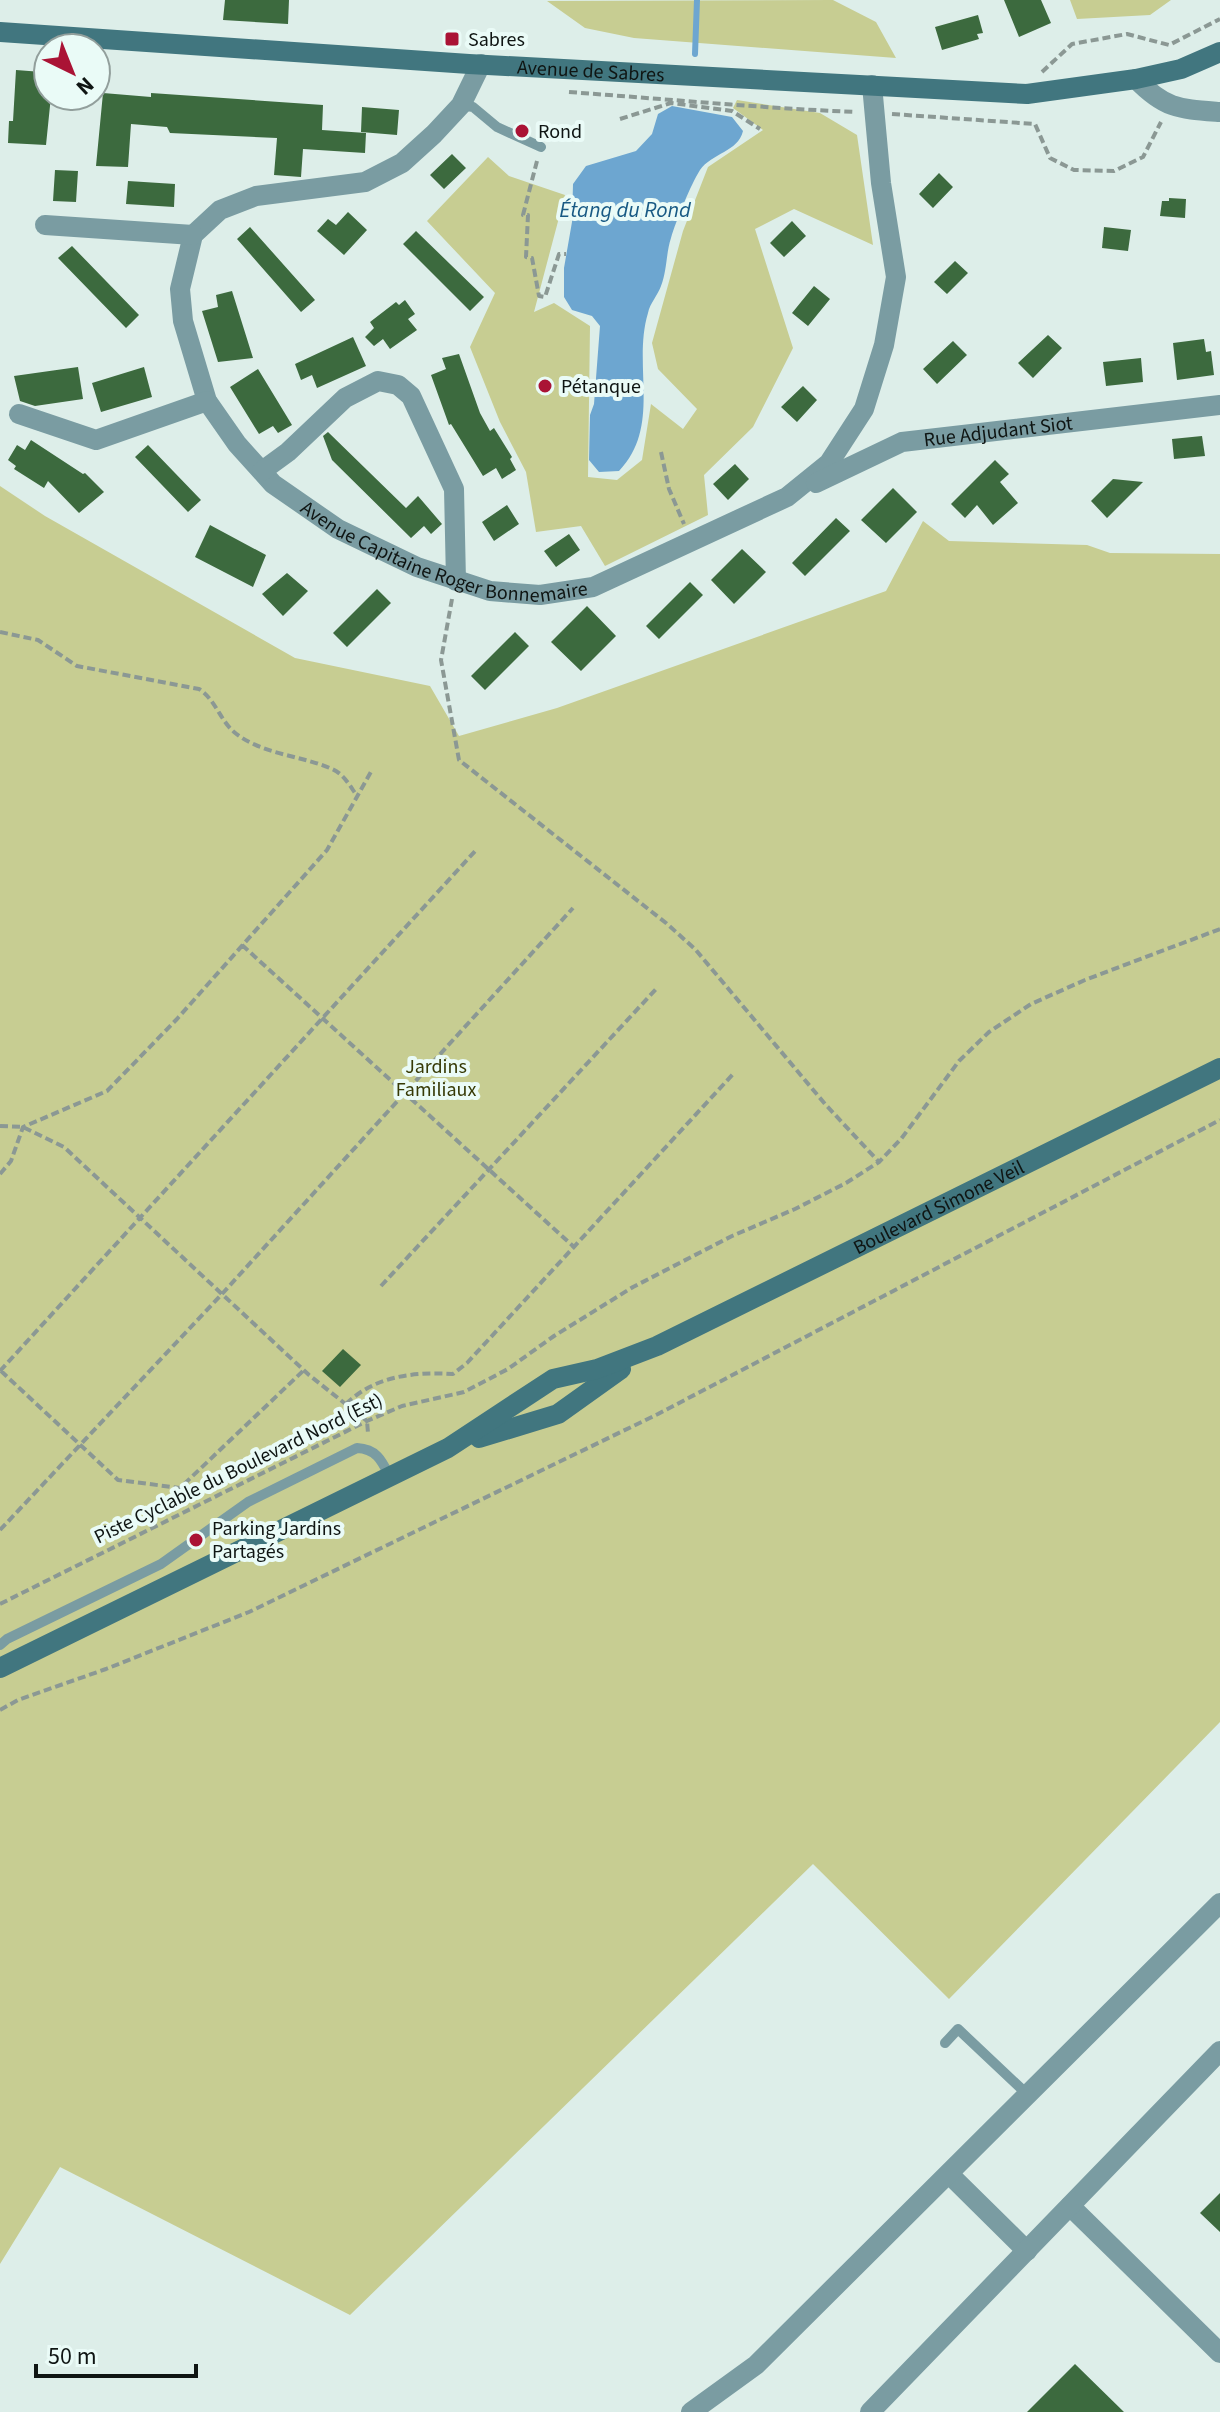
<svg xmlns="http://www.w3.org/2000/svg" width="1220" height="2412" viewBox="0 0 1220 2412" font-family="'Source Sans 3',sans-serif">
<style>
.green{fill:#c7cd92}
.water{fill:#6da6d0}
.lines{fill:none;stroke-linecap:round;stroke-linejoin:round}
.stream{stroke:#6da6d0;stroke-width:6}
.building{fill:#3c6a3e}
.path{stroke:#8b9894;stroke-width:4;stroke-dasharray:8 4;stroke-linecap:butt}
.lane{stroke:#7a9ca2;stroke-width:10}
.street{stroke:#7a9ca2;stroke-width:20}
.secondary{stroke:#41767f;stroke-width:20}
.poi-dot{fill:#aa1335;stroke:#eafbf7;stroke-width:3}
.labels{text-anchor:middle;stroke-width:8;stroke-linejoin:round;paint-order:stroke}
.poi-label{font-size:20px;fill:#0f1513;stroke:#eafbf7;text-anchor:start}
.street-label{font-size:20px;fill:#0f1513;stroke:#eafbf7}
.park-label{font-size:20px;fill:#363905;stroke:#eafbf7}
.water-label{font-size:22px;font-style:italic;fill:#185a84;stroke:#eafbf7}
</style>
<rect width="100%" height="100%" fill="#ddeee9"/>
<!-- green -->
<path class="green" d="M 833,0 L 876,22 L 896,58 L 634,38 L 585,28 L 547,1 Z
M 1070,0 L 1171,0 L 1150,15 L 1077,19 Z
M 737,100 L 820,113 L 857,135 L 873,245 L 794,209 L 755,229 L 793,348 L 753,427 L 704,475 L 708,515 L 605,566 L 581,526 L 536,532 L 526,472 L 500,422 L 470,347 L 495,293 L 427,221 L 488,157 L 509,176 L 565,195 L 534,312 L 554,303 L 590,326 L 588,477 L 617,480 L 642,460 L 651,404 L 683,429 L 697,409 L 658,369 L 652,343 L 683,231 L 708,167 L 763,130 L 733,108 Z
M 0,486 L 45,516 L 295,658 L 430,686 L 459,736 L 557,708 L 886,591 L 923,521 L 949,541 L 1087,545 L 1110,553 L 1220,554 L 1220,1722 L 949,1999 L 813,1864 L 350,2315 L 60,2167 L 0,2264 Z"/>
<!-- water -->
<path class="water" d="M 672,106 L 732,117 L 743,131 C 738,152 712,153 700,170 C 691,184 676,221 671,238 C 666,253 667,271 661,286 C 658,295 650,303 648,313 C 632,366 662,426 619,471 L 599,472 L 589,460 L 590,415 L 594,404 L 600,326 L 592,316 L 572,310 L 564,297 L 564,268 L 572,222 L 573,184 L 586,166 L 636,151 L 652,134 L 658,114 Z"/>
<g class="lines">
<!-- stream -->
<path class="stream" d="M 695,54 L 697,0"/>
</g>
<!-- building -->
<path class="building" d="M 225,0 L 289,0 L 288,24 L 223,20 Z
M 1004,0 L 1041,0 L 1051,23 L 1019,37 Z
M 978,15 L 983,33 L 977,34 L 979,39 L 942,50 L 935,27 Z
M 16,70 L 42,72 L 41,96 L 51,96 L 46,145 L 8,143 L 9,121 L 13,121 Z
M 103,93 L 151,97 L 151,93 L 323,105 L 322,130 L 366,133 L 365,153 L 303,149 L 301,177 L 274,175 L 277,138 L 170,133 L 167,127 L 131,124 L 128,167 L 96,166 Z
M 362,107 L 399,110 L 397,135 L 361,132 Z
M 452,154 L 466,168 L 444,189 L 430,175 Z
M 55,170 L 78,171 L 76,202 L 53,201 Z
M 939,173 L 953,187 L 933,208 L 919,194 Z
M 128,181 L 175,184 L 174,207 L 126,204 Z
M 1169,198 L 1186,199 L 1185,218 L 1160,216 L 1162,201 L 1169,201 Z
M 348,212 L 367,230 L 344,255 L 317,231 L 328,219 L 336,225 Z
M 792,221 L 806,236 L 784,257 L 770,243 Z
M 250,227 L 315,300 L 301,312 L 237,239 Z
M 1104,227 L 1131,230 L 1128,251 L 1102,248 Z
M 416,231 L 484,297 L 470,311 L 403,244 Z
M 72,246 L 139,315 L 126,328 L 58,258 Z
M 955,261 L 968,273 L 947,294 L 934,282 Z
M 814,286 L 830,299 L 808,326 L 792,313 Z
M 232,291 L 253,358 L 218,362 L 202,311 L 218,307 L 216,295 Z
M 405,300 L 415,314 L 408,319 L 417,330 L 390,349 L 383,339 L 374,346 L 365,337 L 374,328 L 370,322 L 396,302 L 399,305 Z
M 1048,335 L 1062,348 L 1033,378 L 1018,363 Z
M 353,337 L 366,366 L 317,388 L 312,375 L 301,380 L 295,364 Z
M 1204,339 L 1206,352 L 1211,351 L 1214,375 L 1177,380 L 1173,343 Z
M 953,341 L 967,355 L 937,384 L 923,369 Z
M 459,354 L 480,413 L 490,431 L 494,428 L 512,457 L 510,459 L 516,470 L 502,479 L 496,468 L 483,476 L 451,424 L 449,425 L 431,375 L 446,369 L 442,358 Z
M 1141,358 L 1143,382 L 1106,386 L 1103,362 Z
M 78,367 L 83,399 L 35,406 L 20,401 L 14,376 Z
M 144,367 L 152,397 L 101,412 L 92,383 Z
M 258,369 L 292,425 L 278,433 L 273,426 L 259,434 L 230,387 Z
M 803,386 L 817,400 L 797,422 L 781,407 Z
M 328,432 L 406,508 L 418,496 L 442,524 L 431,534 L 424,526 L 411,538 L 332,460 L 323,436 Z
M 1202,436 L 1205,456 L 1174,459 L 1172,439 Z
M 31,440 L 83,474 L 85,473 L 104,492 L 79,513 L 48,481 L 44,488 L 14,469 L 16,466 L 8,460 L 17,445 L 25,450 Z
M 148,445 L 201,500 L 188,512 L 135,457 Z
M 995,460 L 1009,474 L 1000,482 L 1018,503 L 993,525 L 977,505 L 965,518 L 951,504 Z
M 735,464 L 749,479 L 728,500 L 713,484 Z
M 1113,479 L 1143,482 L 1107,518 L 1091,501 Z
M 893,488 L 917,512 L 886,543 L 861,520 Z
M 507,505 L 519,524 L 494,541 L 482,522 Z
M 836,518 L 850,531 L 805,576 L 792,563 Z
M 210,525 L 266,555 L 253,587 L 195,557 Z
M 569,534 L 580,550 L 556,567 L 544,551 Z
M 742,549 L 766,572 L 734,604 L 711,580 Z
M 287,573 L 308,591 L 283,616 L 262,594 Z
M 690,582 L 703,595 L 659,639 L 646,626 Z
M 377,589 L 391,603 L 347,647 L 333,633 Z
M 587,606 L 616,636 L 581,671 L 551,642 Z
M 515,632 L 529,646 L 485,690 L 471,676 Z
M 343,1349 L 361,1365 L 340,1387 L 322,1371 Z
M 1220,2193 L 1220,2232 L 1200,2213 Z
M 1075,2364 L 1124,2412 L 1027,2412 Z"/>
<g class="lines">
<!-- path -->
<path class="path" d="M 1042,72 L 1072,44 L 1127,34 L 1169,45 L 1220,19
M 569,92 C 665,99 760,108 856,112
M 892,114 L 1035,124 L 1050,158 L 1074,170 L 1114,171 L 1143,157 L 1161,122
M 620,119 L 671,103 L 732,111 L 760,129
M 537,161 L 523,215 L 528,215 L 526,257 L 532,258 L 539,296 L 545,297 L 559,254 L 566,254
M 661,452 L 669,489 L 684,524
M 452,599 L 441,660 L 459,760 L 666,923 L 695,949 L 825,1104 L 879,1162
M 0,632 L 38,640 L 77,666 L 199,689 C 215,699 220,720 234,732 C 262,755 301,755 332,769 C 344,774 350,786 357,796
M 242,945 L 574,1247
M 0,1126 L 23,1127 L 64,1147 L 309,1375 L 367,1421 L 368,1433
M 0,1174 L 11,1161 L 23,1127 L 107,1091 L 177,1019 L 327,850 L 372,770
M 381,1286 L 657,988
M 0,1371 L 477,849
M 1,1371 L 118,1480 L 180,1488 L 304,1370
M 346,1404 C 376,1375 414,1372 453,1374 L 467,1363 L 734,1073
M 0,1530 L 222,1294 L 573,908
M 0,1604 L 367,1421 L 402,1406 L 464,1392 L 508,1369 L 554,1336 L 633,1287 L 732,1236 L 795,1209 L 846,1183 L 879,1162 L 901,1139 L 959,1061 L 989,1032 L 1031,1004 L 1085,980 L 1220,929
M 0,1710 L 18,1700 L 106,1669 L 249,1612 L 658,1414 L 1220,1120"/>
<!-- lane -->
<path class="lane" d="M 461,105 L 473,107 L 497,127 L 541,147
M 0,1645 L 7,1639 L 161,1564 L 248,1502 L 357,1448 C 377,1449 382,1461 390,1477
M 945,2043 L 958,2029 L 1028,2095"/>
<!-- street -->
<g class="street">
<path id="s1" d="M 481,64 L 461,105 L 434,134 L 402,163 L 365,182 L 256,196 L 220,210 L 193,235 L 180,289 L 183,321 L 207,401 L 237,444 L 273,484 L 338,529 L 417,567 L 490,591 L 540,595 L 593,587 L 787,497 L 829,463 L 864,409 L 884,345 L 896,277 L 881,183 L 872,85"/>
<path d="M 1136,79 C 1165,109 1179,109 1220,112"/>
<path d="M 45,225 L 193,235"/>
<path d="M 19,414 L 96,440 L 207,401"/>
<path d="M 262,471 L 288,452 L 345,398 L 378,381 L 398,385 L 411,396 L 454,489 L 456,581"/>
<path id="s2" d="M 816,483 L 902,442 L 1220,405"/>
<path d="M 949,2174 L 1027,2251"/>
<path d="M 1070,2206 L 1220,2353"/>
<path d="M 691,2412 L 756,2365 L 1220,1903"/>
<path d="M 870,2412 L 1220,2051"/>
</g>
<!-- secondary -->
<g class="secondary">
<path id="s3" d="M 0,32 L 469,64 L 1027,94 L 1136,79 L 1181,69 L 1220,52"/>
<path d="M 479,1438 L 558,1414 L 621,1369"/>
<path id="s4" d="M 0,1668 L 448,1448 L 553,1379 L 597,1369 L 657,1346 L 1220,1068"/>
</g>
</g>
<!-- markers -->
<g class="poi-dot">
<rect x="444" y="31" width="16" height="16" rx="4"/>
<circle cx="522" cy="131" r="8"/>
<circle cx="545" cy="386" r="8"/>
<circle cx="196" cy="1540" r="8"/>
</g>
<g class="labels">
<!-- poi labels -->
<g class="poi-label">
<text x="468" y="46">Sabres</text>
<text x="538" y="138">Rond</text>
<text x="561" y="393">Pétanque</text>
<text x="212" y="1535">Parking Jardins<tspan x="212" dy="23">Partagés</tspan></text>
</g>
<!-- street labels -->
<g class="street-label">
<text dy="7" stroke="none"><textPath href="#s3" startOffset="592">Avenue de Sabres</textPath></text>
<text dy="7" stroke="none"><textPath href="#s2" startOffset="192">Rue Adjudant Siot</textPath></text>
<text dy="7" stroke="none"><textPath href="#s1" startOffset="822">Avenue Capitaine Roger Bonnemaire</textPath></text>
<text dy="7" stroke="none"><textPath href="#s4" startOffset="1048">Boulevard Simone Veil</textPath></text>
<text transform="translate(238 1468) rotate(-26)" y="7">Piste Cyclable du Boulevard Nord (Est)</text>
</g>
<!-- park labels -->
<g class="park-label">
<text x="436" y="1073">Jardins<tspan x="436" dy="23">Familiaux</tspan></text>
</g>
<!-- water labels -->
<g class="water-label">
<text x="625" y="217">Étang du Rond</text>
</g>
</g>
<!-- north arrow -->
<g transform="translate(72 72) rotate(137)"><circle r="38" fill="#eafbf7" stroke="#929f9c" stroke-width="2"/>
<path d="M0-6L14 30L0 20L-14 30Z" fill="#aa1335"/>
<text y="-12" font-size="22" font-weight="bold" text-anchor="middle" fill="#0f1513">N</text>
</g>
<!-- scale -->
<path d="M36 2364v12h160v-12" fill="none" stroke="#0f1513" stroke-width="4"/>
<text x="48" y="2364" font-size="24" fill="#0f1513" stroke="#eafbf7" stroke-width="6" paint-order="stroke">50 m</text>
</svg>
